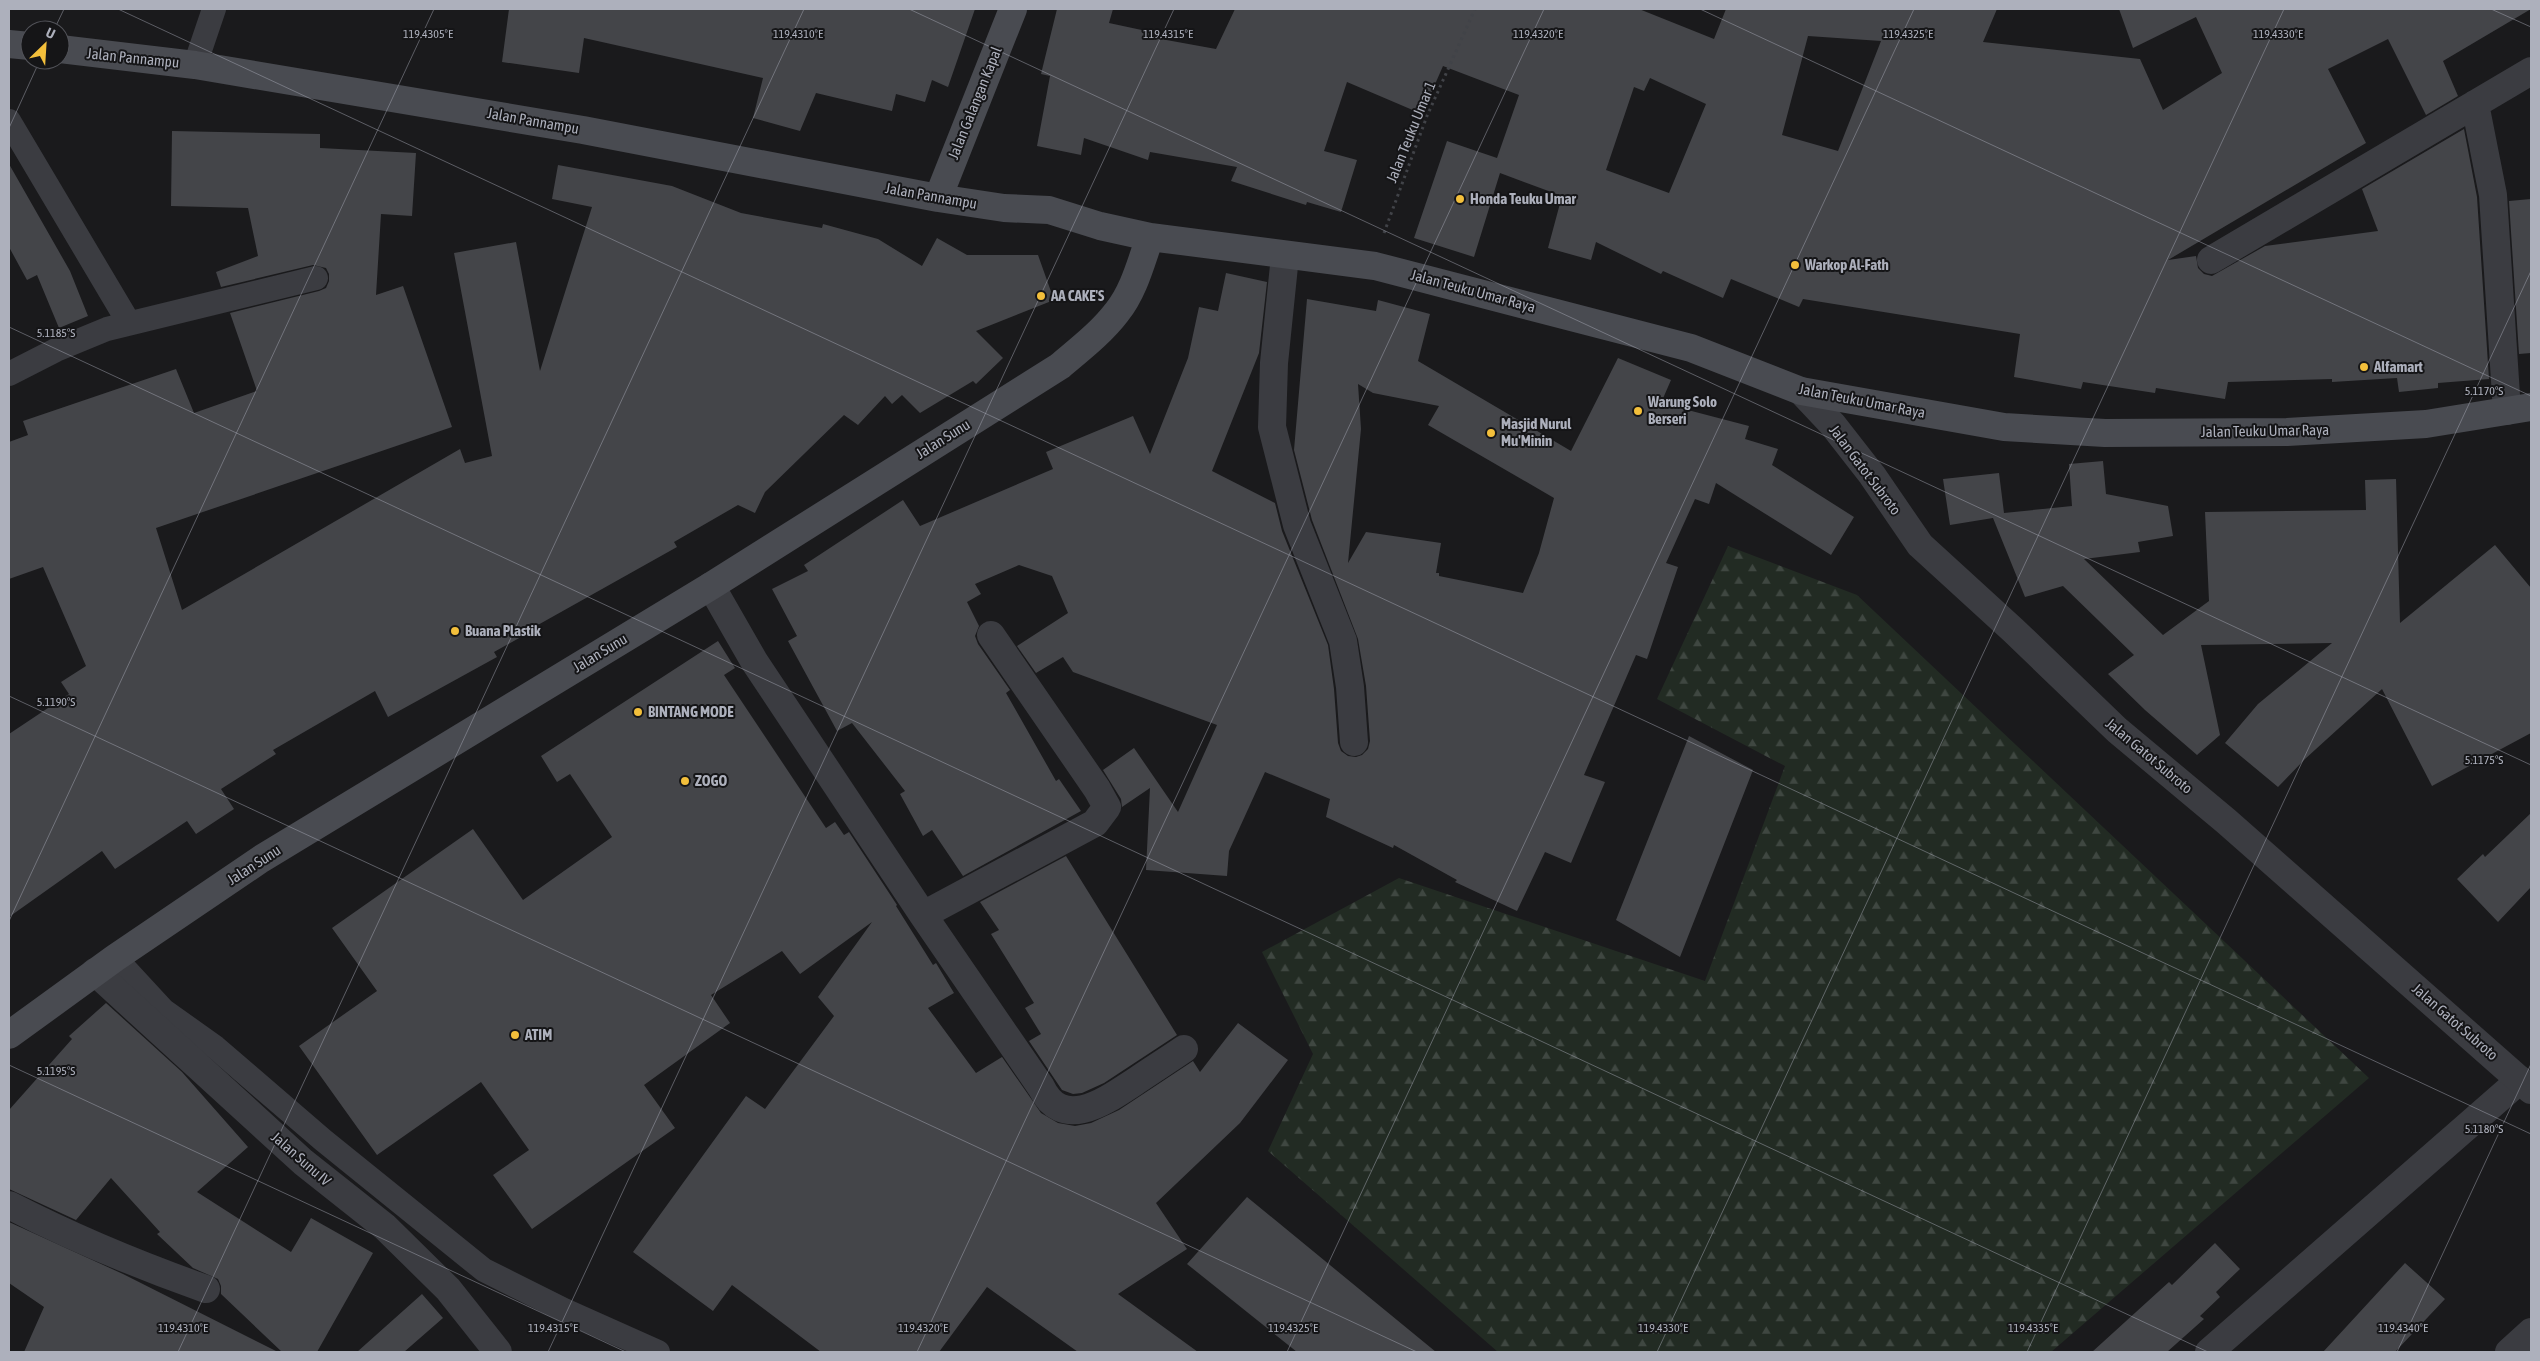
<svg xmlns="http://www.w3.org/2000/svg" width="2540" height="1361" viewBox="0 0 2540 1361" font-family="'Asap Condensed',sans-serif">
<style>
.forest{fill:url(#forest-firs)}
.building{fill:#444549;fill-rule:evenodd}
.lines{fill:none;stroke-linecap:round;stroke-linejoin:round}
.path{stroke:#414348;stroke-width:3;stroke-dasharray:2.5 4;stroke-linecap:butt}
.service{stroke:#3b3c41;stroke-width:24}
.minor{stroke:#3b3c41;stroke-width:28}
.tertiary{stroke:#3b3c41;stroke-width:28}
.secondary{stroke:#494b51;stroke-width:28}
.ticks{fill:none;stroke:#adb0bc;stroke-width:1;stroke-opacity:0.45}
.poi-dot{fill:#f3bf3b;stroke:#151517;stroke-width:2}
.labels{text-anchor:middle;stroke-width:4;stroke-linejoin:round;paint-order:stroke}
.street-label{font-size:15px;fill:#adb0bc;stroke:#151517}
.poi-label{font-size:15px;font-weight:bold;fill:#adb0bc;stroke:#151517;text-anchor:start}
.ticks-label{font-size:12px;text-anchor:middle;fill:#adb0bc;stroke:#151517;stroke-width:4;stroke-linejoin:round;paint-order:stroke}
</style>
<defs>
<pattern id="forest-firs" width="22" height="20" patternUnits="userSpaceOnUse" patternTransform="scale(1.25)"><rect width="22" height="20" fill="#222b23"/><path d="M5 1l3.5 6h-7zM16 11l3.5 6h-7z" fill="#3f4741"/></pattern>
</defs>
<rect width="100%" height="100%" fill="#1a1a1c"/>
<!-- forest -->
<path class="forest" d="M 1728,546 L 1857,595 L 2369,1078 L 2051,1352 L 1498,1352 L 1268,1151 L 1313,1054 L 1262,952 L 1399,878 L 1705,981 L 1785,766 L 1657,699 Z"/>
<!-- building -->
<path class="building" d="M 509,9 L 975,9 L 948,87 L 932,80 L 925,102 L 896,94 L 892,111 L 816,93 L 800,131 L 753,118 L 763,78 L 584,38 L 579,73 L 502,62 Z
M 1057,9 L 1113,9 L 1109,23 L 1151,32 L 1150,37 L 1216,49 L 1235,9 L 1639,9 L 1714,39 L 1726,9 L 1997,9 L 1983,42 L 2140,59 L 2163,110 L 2222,73 L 2196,17 L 2133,48 L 2119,9 L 2531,9 L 2443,61 L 2458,96 L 2426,115 L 2388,39 L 2328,69 L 2366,143 L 2168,260 L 2196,256 L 2198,268 L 2204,274 L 2212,276 L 2265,246 L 2378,231 L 2362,189 L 2464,129 L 2477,197 L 2489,379 L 2438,383 L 2438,388 L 2399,392 L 2397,378 L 2332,382 L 2332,379 L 2228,382 L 2225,399 L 2156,388 L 2155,393 L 2083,382 L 2081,389 L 2014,377 L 2020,334 L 1803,299 L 1799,307 L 1731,279 L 1723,298 L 1663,271 L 1661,274 L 1596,242 L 1591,260 L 1548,248 L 1562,196 L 1500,173 L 1474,257 L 1414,238 L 1447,141 L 1497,158 L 1519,95 L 1443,66 L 1422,114 L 1347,82 L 1324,151 L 1357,160 L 1341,212 L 1307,202 L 1306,205 L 1231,181 L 1237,167 L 1150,152 L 1148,160 L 1084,138 L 1081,155 L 1037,146 L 1050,76 L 1041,74 ZM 1808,36 L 1881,41 L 1838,151 L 1782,135 ZM 1650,78 L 1706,104 L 1669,193 L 1606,170 L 1634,87 L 1644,91 Z
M 172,131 L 320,134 L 320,148 L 416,153 L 412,216 L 381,214 L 376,295 L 403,286 L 452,427 L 156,528 L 182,610 L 460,449 L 465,463 L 492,456 L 454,253 L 516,242 L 540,371 L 592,207 L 552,199 L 558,165 L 672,186 L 741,213 L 822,228 L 823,224 L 878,239 L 922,266 L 937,238 L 967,255 L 1038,255 L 1054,300 L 976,331 L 1003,358 L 976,384 L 973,381 L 920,413 L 902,395 L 892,404 L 885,396 L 858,425 L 844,415 L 765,492 L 755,513 L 738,505 L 674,542 L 677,547 L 520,635 L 521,637 L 494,652 L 497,657 L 388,717 L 375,691 L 273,750 L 276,754 L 221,789 L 234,809 L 196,834 L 187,821 L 115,869 L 102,851 L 9,917 L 9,734 L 69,694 L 61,682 L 86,666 L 43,567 L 9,579 L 9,442 L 28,435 L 23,421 L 176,369 L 194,413 L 257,391 L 230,313 L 319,291 L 326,288 L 329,281 L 329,274 L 326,268 L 313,265 L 221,287 L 216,272 L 258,256 L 248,208 L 171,206 Z
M 9,164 L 70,271 L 88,316 L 59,328 L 37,275 L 27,280 L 9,247 Z
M 2531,199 L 2531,353 L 2519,354 L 2509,201 Z
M 1226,273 L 1267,282 L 1259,353 L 1212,471 L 1275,503 L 1282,531 L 1328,645 L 1334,689 L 1338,743 L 1341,751 L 1348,756 L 1356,757 L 1362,755 L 1368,749 L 1370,741 L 1366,686 L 1358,639 L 1312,520 L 1294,450 L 1307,299 L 1376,311 L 1378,300 L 1430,314 L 1418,361 L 1571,451 L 1618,358 L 1671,380 L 1661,403 L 1749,426 L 1745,439 L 1778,449 L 1772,465 L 1854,517 L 1831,555 L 1716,483 L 1709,504 L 1695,499 L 1666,563 L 1678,567 L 1647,659 L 1636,655 L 1584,775 L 1605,782 L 1571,863 L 1545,852 L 1517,911 L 1455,882 L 1457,880 L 1394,845 L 1393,848 L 1326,817 L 1330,799 L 1265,772 L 1229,851 L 1227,876 L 1146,870 L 1150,788 L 1122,807 L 1121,799 L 1103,770 L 1134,748 L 1178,812 L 1217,725 L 1073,672 L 1063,657 L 1036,673 L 1017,646 L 1068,613 L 1052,576 L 1019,565 L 975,584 L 981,594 L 967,602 L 979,626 L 975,636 L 978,644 L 1010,690 L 1006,693 L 1056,781 L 1059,779 L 1081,811 L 963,876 L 932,830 L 923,836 L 900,794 L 905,791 L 852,723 L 837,731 L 788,641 L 797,636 L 772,589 L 808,571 L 804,565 L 903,500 L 920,526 L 1053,469 L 1046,452 L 1133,416 L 1150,454 L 1188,358 L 1199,307 L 1218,311 ZM 1358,384 L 1373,393 L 1439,406 L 1428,425 L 1554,498 L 1539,553 L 1523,593 L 1439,576 L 1439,573 L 1436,573 L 1441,543 L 1366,532 L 1348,563 L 1361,429 Z
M 2103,461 L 2106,494 L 2168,506 L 2173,536 L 2138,542 L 2140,552 L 2084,559 L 2163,635 L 2209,601 L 2205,512 L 2366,510 L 2365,480 L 2396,479 L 2400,623 L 2495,545 L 2531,588 L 2531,733 L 2432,786 L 2382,689 L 2305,759 L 2278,787 L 2225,743 L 2258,704 L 2332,643 L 2201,645 L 2220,735 L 2197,755 L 2145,710 L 2108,674 L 2134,655 L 2063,586 L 2025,597 L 1993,518 L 1950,525 L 1943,479 L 1999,473 L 2004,513 L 2072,506 L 2069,464 Z
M 718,641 L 735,668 L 724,675 L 826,828 L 835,822 L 844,835 L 849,832 L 897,905 L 896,906 L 933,965 L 936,963 L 954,993 L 928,1008 L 976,1073 L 1002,1057 L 1041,1113 L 1058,1123 L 1075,1126 L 1091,1123 L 1119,1110 L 1193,1061 L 1200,1072 L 1238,1023 L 1288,1060 L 1240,1123 L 1156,1203 L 1187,1249 L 1118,1294 L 1198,1352 L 1078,1352 L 987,1287 L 939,1352 L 821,1352 L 732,1285 L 713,1311 L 633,1252 L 746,1096 L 765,1109 L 834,1016 L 818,997 L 872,922 L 800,974 L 782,951 L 711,995 L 730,1023 L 644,1085 L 675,1128 L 532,1229 L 493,1175 L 529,1150 L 481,1082 L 377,1155 L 299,1046 L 377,991 L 332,928 L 473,829 L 523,900 L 612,837 L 570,774 L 557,782 L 541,756 Z
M 1689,736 L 1753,770 L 1680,957 L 1616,920 Z
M 2531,813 L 2531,887 L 2498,922 L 2457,879 L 2483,854 L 2485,857 Z
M 1066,856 L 1177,1035 L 1104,1083 L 1082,1093 L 1073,1094 L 1062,1090 L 1029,1041 L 1041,1034 L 1025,1008 L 1034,1003 L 991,934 L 999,930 L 980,902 Z
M 106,1003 L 182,1072 L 248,1147 L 197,1192 L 291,1252 L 311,1218 L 373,1253 L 317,1352 L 282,1352 L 221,1294 L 221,1286 L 218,1279 L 193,1268 L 157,1234 L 160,1232 L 111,1178 L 76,1220 L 9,1189 L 9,1110 L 72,1039 L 69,1036 Z
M 1247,1197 L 1436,1352 L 1297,1352 L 1187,1264 Z
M 9,1222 L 123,1274 L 278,1352 L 24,1352 L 44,1307 L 9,1283 Z
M 2215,1243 L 2240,1269 L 2216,1292 L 2220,1297 L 2200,1316 L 2204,1319 L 2167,1352 L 2092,1352 L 2169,1282 L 2172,1285 Z
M 2405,1263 L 2445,1299 L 2395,1352 L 2323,1352 Z
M 422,1294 L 443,1318 L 404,1352 L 357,1352 Z"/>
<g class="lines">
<!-- path -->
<path class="path" d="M 1384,233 L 1427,116 L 1475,9"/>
<!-- service -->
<path class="service" d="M 195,65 L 214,9
M 9,121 L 129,323
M 9,374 L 56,350 L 107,329 L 316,278
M 115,958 L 163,1010 L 215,1047 L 323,1140 L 484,1270 L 564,1310 L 658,1352"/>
<!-- minor -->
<path class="minor" d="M 2475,104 L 2493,195 L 2507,411
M 1285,256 L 1274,363 L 1272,427 L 1297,525 L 1343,641 L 1350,687 L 1354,742
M 2211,260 L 2531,71
M 711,586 L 754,661 L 923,915 L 1041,1087 C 1063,1133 1107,1100 1136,1081 C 1152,1070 1168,1060 1184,1049
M 923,915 L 1095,823 L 1107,807 L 1097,789 L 991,635
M 95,972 L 303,1162 L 385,1227 L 448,1289 L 498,1352
M 9,1205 C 73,1238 138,1265 206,1289
M 2209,1352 L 2520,1080
M 2509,1352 L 2531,1332"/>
<!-- tertiary -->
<path class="tertiary" d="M 1801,391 L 1833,425 L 1872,475 L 1920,545 L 2013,630 L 2117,730 L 2226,821 L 2531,1090"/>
<!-- secondary -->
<path class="secondary" d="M 9,44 L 30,46
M 60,49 L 195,65 L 583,130 L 938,198 L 1004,208 L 1049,210 L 1100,226 L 1150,237 L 1375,266 L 1691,348 L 1801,391 L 2004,427 L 2105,433 L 2287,432 L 2426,424 L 2531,407
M 938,198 L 1013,9
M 9,1035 L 115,958 L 261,859 L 711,586 L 1060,366 C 1080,349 1101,333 1117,312 C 1134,291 1141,262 1150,237"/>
</g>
<!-- ticks -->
<path class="ticks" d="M 118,9 L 2531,1134M 909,9 L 2531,765M 1700,9 L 2531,396M 2491,9 L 2531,27M 54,30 L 64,9M 9,128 L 40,60M 9,327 L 2208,1352M 9,696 L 1417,1352M 9,921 L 434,9M 9,1065 L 626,1352M 178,1352 L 804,9M 548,1352 L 1174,9M 917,1352 L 1544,9M 1287,1352 L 1914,9M 1657,1352 L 2284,9M 2027,1352 L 2531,271M 2397,1352 L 2531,1064"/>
<!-- markers -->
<g class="poi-dot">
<circle cx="1460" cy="199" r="5"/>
<circle cx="1795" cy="265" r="5"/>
<circle cx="1041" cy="296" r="5"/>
<circle cx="2364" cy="367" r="5"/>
<circle cx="1638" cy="411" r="5"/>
<circle cx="1491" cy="433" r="5"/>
<circle cx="455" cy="631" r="5"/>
<circle cx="638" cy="712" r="5"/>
<circle cx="685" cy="781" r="5"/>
<circle cx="515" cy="1035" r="5"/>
</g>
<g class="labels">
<!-- street labels -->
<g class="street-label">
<text transform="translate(133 58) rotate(6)" y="5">Jalan Pannampu</text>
<text transform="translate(975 103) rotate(-68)" y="5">Jalan Galangan Kapal</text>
<text transform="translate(533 121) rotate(10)" y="5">Jalan Pannampu</text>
<text transform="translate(1411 132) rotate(-68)" y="5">Jalan Teuku Umar 1</text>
<text transform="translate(931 196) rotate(10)" y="5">Jalan Pannampu</text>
<text transform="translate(1473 291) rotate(15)" y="5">Jalan Teuku Umar Raya</text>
<text transform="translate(1862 401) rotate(11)" y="5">Jalan Teuku Umar Raya</text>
<text transform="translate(2265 431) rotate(-1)" y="5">Jalan Teuku Umar Raya</text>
<text transform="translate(943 439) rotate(-32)" y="5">Jalan Sunu</text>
<text transform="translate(1865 470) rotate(53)" y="5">Jalan Gatot Subroto</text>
<text transform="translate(600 653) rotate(-31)" y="5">Jalan Sunu</text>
<text transform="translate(2149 756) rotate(40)" y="5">Jalan Gatot Subroto</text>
<text transform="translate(254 865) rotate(-33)" y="5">Jalan Sunu</text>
<text transform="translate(2455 1022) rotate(41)" y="5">Jalan Gatot Subroto</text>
<text transform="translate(301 1159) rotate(41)" y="5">Jalan Sunu IV</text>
</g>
<!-- poi labels -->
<g class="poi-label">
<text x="1470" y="204">Honda Teuku Umar</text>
<text x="1805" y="270">Warkop Al-Fath</text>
<text x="1051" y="301">AA CAKE'S</text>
<text x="2374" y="372">Alfamart</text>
<text x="1648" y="407">Warung Solo<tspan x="1648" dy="17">Berseri</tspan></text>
<text x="1501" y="429">Masjid Nurul<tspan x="1501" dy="17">Mu'Minin</tspan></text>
<text x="465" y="636">Buana Plastik</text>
<text x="648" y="717">BINTANG MODE</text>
<text x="695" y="786">ZOGO</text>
<text x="525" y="1040">ATIM</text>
</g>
</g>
<g class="ticks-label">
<text x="428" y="38">119.4305°E</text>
<text x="798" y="38">119.4310°E</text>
<text x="1168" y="38">119.4315°E</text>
<text x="1538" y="38">119.4320°E</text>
<text x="1908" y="38">119.4325°E</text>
<text x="2278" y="38">119.4330°E</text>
<text x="56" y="337">5.1185°S</text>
<text x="2484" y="395">5.1170°S</text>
<text x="56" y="706">5.1190°S</text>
<text x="2484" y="764">5.1175°S</text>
<text x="56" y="1075">5.1195°S</text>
<text x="2484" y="1133">5.1180°S</text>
<text x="183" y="1332">119.4310°E</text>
<text x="553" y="1332">119.4315°E</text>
<text x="923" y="1332">119.4320°E</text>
<text x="1293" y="1332">119.4325°E</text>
<text x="1663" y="1332">119.4330°E</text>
<text x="2033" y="1332">119.4335°E</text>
<text x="2403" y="1332">119.4340°E</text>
</g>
<!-- border -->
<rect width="2540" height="1361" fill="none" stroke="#adb0bc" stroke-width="20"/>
<!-- north arrow -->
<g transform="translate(45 45) rotate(25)"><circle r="24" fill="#151517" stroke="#525359"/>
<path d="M0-4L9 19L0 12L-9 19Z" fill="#f3bf3b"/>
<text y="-8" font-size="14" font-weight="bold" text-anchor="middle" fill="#adb0bc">U</text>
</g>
</svg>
